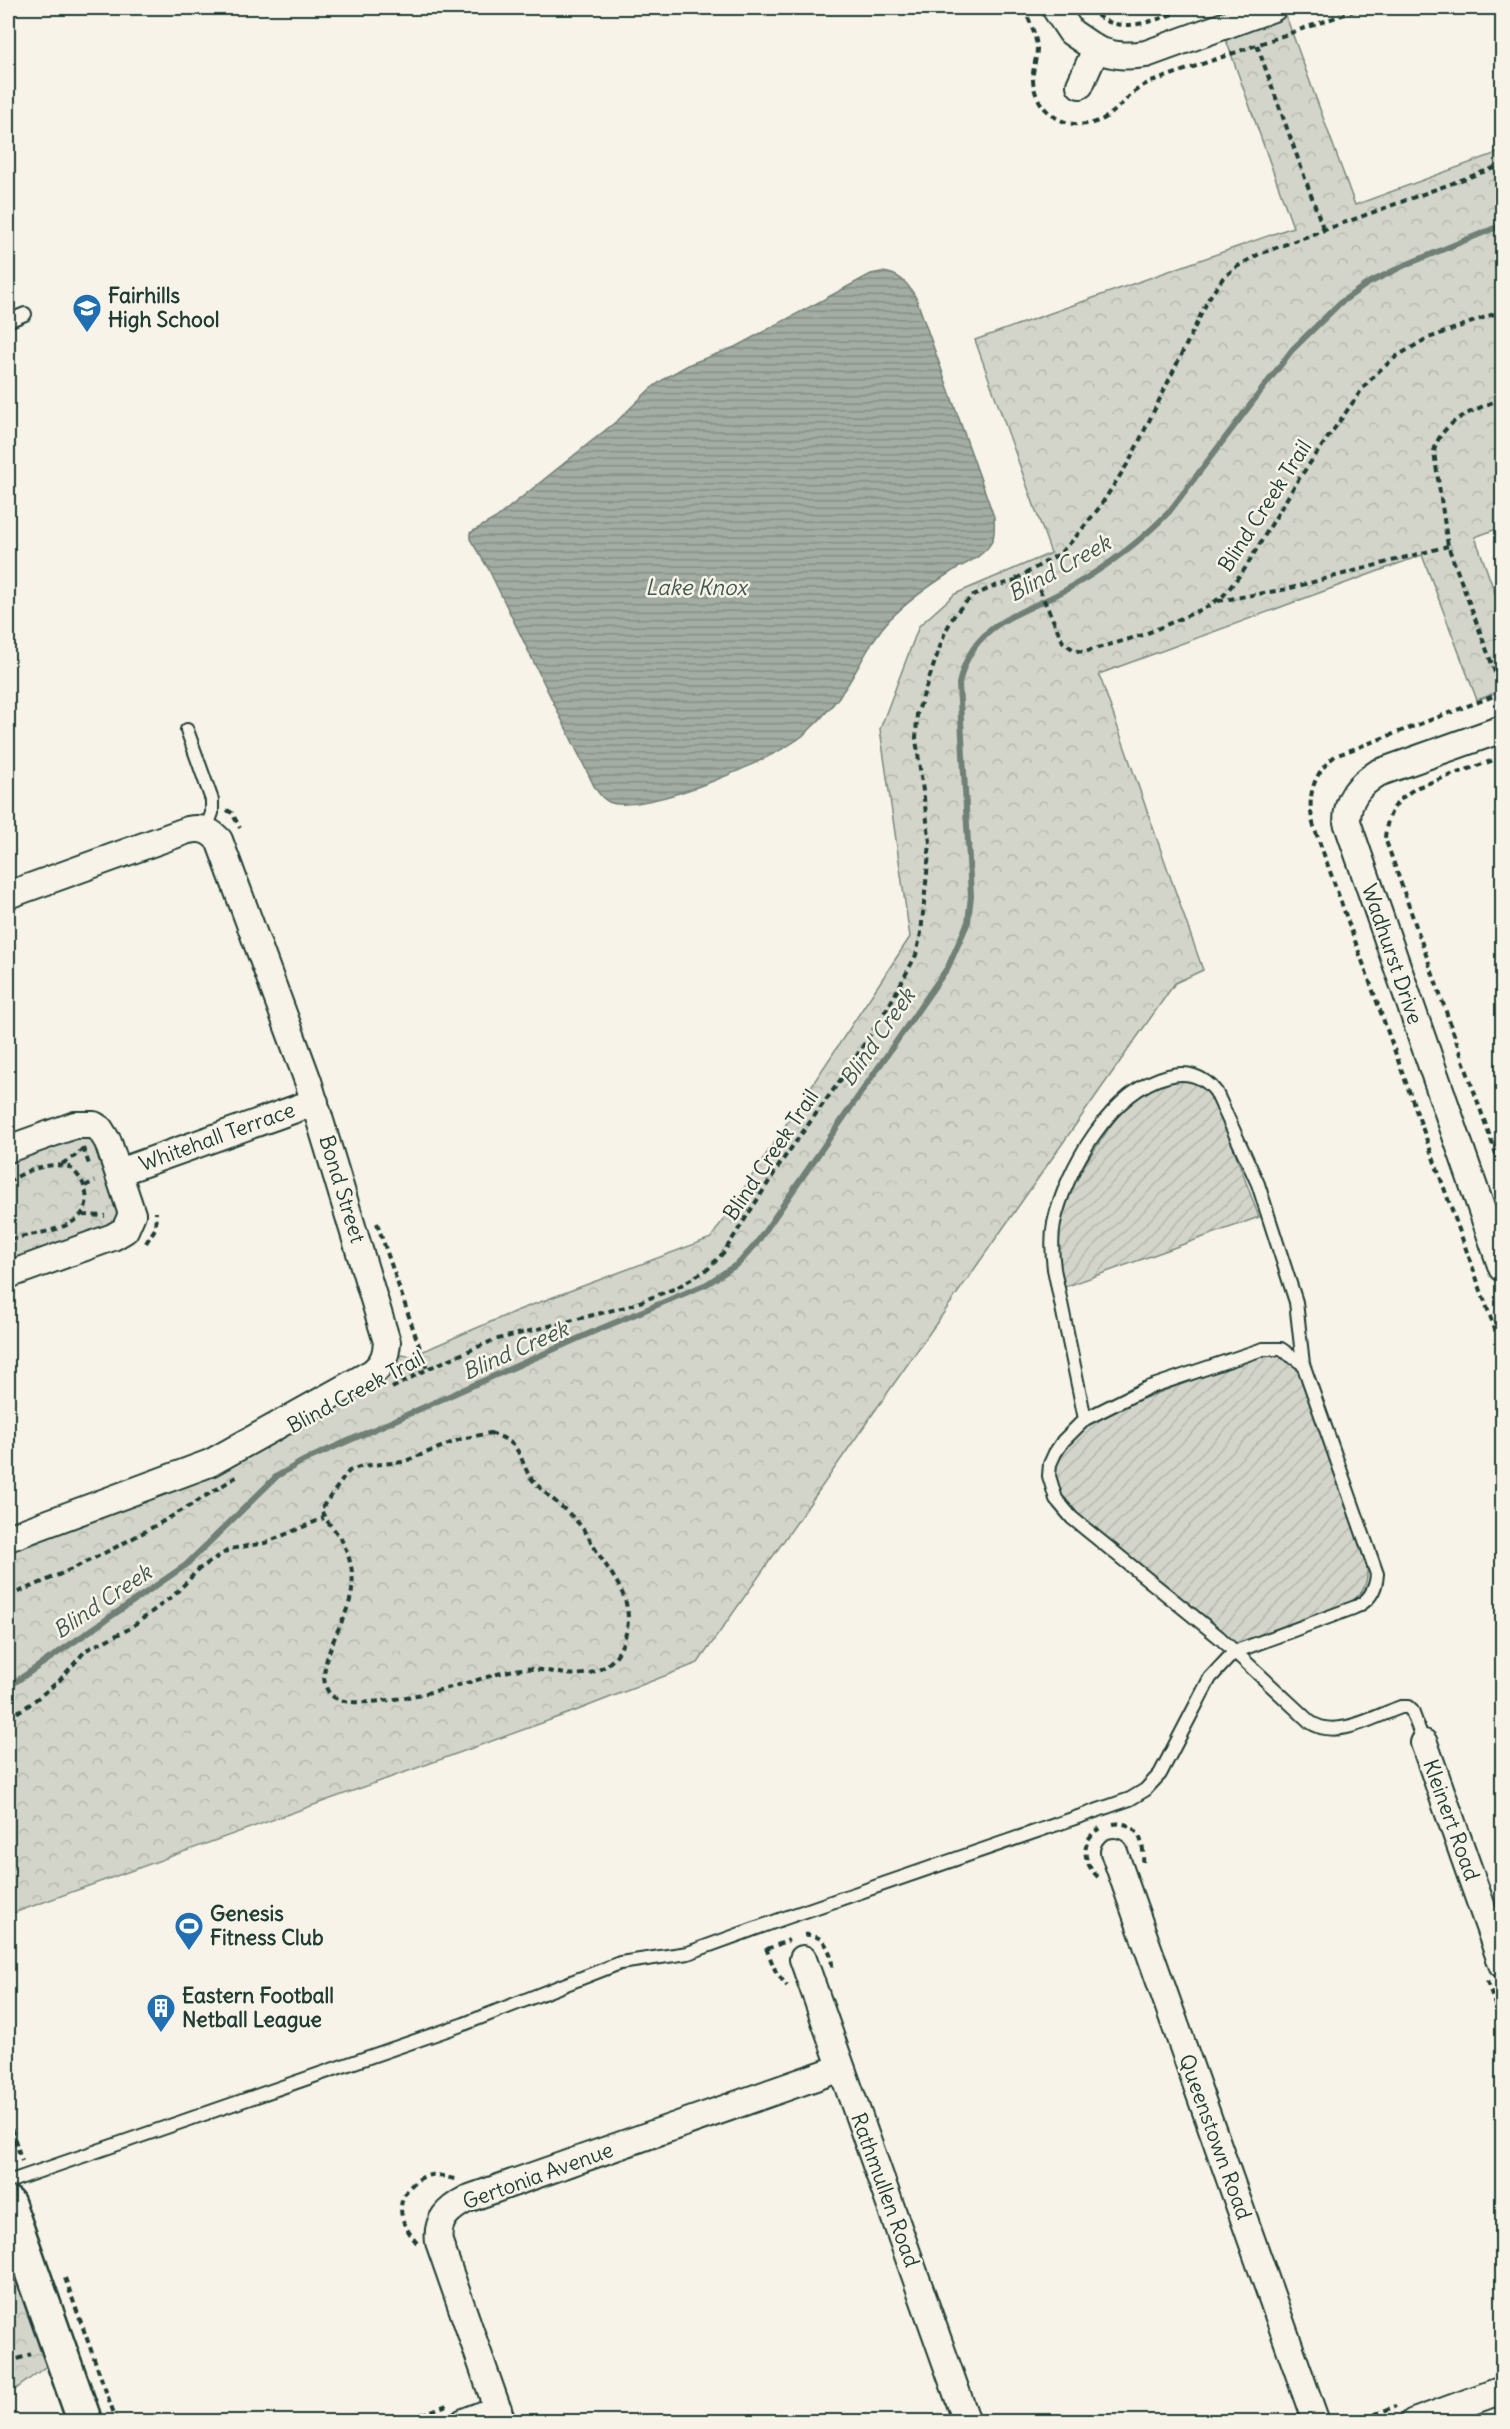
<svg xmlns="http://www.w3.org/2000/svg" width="1510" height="2429" viewBox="0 0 1510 2429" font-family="Delius,sans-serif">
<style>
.park{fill:url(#park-crowns);stroke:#79897f;stroke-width:1.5}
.garden{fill:url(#garden-furrows);stroke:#79897f;stroke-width:1.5}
.water{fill:url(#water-rules);stroke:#6f8077;stroke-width:1.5}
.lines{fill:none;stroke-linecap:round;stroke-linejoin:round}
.stream{stroke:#6f8077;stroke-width:6}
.service-casing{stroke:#1f3d34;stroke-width:16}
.minor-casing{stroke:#1f3d34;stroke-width:30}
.primary-casing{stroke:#1f3d34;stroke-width:38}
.path{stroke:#1f3d34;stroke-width:4;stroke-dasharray:6 4.5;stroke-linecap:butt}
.service{stroke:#f7f3e8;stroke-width:12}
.minor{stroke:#f7f3e8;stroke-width:26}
.primary{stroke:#f7f3e8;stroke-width:33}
.labels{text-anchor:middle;stroke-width:5;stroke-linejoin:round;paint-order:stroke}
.poi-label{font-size:21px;font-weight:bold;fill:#1f3d34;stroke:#f7f3e8;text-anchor:start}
.street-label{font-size:21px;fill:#1f3d34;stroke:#f7f3e8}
.water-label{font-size:22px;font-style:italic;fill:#405950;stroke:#f7f3e8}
</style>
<defs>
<pattern id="park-crowns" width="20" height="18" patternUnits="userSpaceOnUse" patternTransform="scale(1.5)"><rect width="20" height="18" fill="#d3d5ca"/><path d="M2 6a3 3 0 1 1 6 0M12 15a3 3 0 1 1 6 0" fill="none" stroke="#b5b8ae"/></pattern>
<pattern id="garden-furrows" width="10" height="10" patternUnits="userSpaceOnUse" patternTransform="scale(1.5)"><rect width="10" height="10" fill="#d3d5ca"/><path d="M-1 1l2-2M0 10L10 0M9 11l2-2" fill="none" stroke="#b5b8ae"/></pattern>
<pattern id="water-rules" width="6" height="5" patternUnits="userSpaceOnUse" patternTransform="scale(1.5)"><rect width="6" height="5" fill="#a4ada3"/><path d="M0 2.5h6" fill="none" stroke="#858e86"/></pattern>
</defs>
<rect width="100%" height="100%" fill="#f7f3e8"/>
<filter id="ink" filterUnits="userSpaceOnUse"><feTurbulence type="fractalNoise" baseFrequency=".0167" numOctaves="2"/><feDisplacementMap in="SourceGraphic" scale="12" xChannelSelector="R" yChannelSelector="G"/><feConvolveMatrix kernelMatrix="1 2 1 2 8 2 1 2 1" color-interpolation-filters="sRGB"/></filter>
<g filter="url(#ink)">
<!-- park -->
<path class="park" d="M 1283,8 L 1355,205 L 1502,151 L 1502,527 L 1475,537 L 1502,613 L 1502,691 L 1477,700 L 1422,555 L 1099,674 L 1203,970 L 1175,983 L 698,1663 L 578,1710 L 8,1915 L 8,1538 L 194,1470 L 386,1354 L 412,1356 L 516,1311 L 711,1238 L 910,937 L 880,729 L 919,626 L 955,594 L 1051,553 L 975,340 L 1293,227 L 1221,26 Z
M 87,1123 L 132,1214 L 8,1275 L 8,1149 Z
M 8,2205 L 61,2355 L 8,2395 Z"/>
<!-- garden -->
<path class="garden" d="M 1194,1079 L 1205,1085 L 1217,1104 L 1259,1217 L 1062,1288 L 1058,1254 L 1061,1214 L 1082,1168 L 1124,1106 L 1140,1094 L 1168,1081 Z
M 1263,1354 C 1285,1354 1292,1361 1304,1379 L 1367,1568 C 1368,1585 1363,1593 1350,1603 L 1237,1645 L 1073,1512 C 1069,1508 1064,1503 1061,1498 C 1038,1458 1085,1424 1115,1409 Z"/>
<!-- water -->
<path class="water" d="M 881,272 C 899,273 908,283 916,298 L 994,517 C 994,525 996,535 991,543 C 983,557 964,564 951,572 C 929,586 908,601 890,619 C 872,638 862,662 848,684 C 837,701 822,718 807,732 C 780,758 643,816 609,802 C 602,799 598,793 594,786 L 488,568 L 470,539 L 470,533 L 496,518 L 618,420 L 650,389 L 667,377 L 690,364 L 735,347 L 871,274 Z"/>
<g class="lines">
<!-- stream -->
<path class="stream" d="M 8,1687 L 186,1565 L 277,1476 L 303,1461 L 595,1331 L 707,1284 L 739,1263 L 756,1244 L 948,967 L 968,922 L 971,896 L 959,684 C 972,620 1023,615 1071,587 C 1108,566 1140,542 1169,512 L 1292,350 L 1340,303 L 1367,284 L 1403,266 L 1502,225"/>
<!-- service casing -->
<g class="service-casing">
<path id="service" d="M 8,321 L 25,314
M 187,730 L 212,800 L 212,813 L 206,829
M 1303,1364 L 1281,1349 L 1263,1349 L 1147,1388 L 1085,1419 L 1063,1441 L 1055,1453 L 1050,1464 L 1049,1476 L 1056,1499 L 1072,1518 L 1219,1637 L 1310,1722 C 1336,1740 1373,1717 1401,1707 L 1408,1707 L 1412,1711 L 1424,1743
M 8,2182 L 464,2024 L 620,1963 L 688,1953 L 782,1919 L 1130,1799 L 1145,1790 L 1160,1774 L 1210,1678 L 1234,1652 L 1353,1608 C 1369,1602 1376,1590 1377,1574 L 1303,1364 L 1296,1302 L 1258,1184 L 1216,1092 C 1204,1076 1187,1071 1168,1076 C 1111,1090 1066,1169 1054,1223 C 1051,1238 1052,1253 1054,1269 L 1085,1419"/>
</g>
<!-- minor casing -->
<g class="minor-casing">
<path id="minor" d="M 1055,8 L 1071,32 L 1096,49
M 1080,85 L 1096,49 C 1113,56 1127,57 1146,54 L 1273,8
M 1502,729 L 1378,773 C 1359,785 1347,798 1347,822 L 1502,1268
M 8,895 L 188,830 C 202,827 209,830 219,840 L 308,1081 L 387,1342 C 386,1356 383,1363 373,1372 L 210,1463 L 8,1538
M 8,1149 L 75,1125 L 94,1125 L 100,1129 L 108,1142 L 132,1214 L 125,1230 L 113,1237 L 8,1275
M 119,1172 L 315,1102
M 1424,1743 L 1502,1964
M 1114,1852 L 1316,2422
M 803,1959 L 967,2422
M 464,2422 L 498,2409
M 502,2422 L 439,2242 C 436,2220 448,2209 467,2199 L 841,2068
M 1414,2422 L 1502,2390"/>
</g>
<!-- primary casing -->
<g class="primary-casing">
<path id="primary" d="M 8,2204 L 85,2422"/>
</g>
<!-- path -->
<path class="path" d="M 1024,8 C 1029,20 1036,34 1037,48 C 1037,59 1032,69 1033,80 C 1035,114 1071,134 1101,120 C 1120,111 1127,93 1148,83 L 1362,8
M 1089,8 C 1117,40 1157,19 1189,8
M 1257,45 L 1324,231
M 1499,398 L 1502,382
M 1502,398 C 1476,410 1440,420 1434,452 L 1448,546 L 1502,691
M 1016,579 L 1059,554 L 1074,539 L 1099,508 L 1130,460 L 1209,298 L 1223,278 L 1235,268 L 1259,254 L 1502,165
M 1218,601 L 1287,589 L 1448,546
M 1502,693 L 1335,756 C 1312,774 1306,799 1314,827 L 1502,1349
M 1502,757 L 1418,787 C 1396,799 1387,813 1385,838 L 1502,1171
M 227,810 L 232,813 L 240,828
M 83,1148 L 89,1164
M 62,1164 L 78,1154 L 83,1148
M 8,1182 C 26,1171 47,1161 69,1167 C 78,1174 84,1182 86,1193 C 93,1232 32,1232 8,1240
M 85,1186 L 95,1181
M 83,1215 L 105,1216
M 377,1223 L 427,1369
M 146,1243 L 155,1229 L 156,1212
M 1502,1364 L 1500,1389 L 1502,1400
M 392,1388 L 427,1369 L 494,1340 L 629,1306 L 676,1288 L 708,1269 L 724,1252 L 784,1158 L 847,1071 L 891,1002 L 916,955 L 921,933 L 930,843 L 916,739 L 917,714 L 945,632 L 955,614 L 965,603 L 973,596 L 995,586 L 1019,580 L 1030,581 L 1039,589 L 1063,642 L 1074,650 L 1084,652 L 1143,635 L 1207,607 L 1224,595 L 1244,570 L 1298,480 L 1363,388 L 1379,371 L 1397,356 L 1426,339 L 1502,311
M 490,1433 C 499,1436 508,1439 514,1446 C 522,1455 524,1469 531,1478 C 550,1501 576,1513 590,1540 C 611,1578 644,1603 619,1651 C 615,1659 605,1668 596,1671 C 575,1679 554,1671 533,1669 C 521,1668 509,1671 497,1674 C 468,1683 351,1718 330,1694 C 311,1672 344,1624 350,1600 C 356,1579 351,1558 341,1539 C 334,1528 325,1521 321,1509 L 349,1471 L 362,1466 L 403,1462 L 461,1439 Z
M 8,1596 C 89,1565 166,1522 239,1475
M 8,1718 L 29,1705 L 59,1681 L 86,1650 L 129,1629 L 174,1595 L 199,1569 L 230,1549 L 265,1543 L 324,1518
M 1113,1824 C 1137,1820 1145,1842 1143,1862
M 1098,1877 C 1082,1862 1080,1840 1100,1828
M 804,1935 C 825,1933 833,1953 832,1971
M 766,1948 L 776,1972 L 787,1986
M 767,1949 L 789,1940
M 1487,1981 L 1502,2026
M 8,2119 L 22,2161
M 417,2243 C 403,2227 393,2205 410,2187 C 416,2180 423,2176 431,2175 C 439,2174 447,2178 455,2179
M 65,2278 L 117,2422
M 8,2363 L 31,2354
M 402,2422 L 447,2405
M 1355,2422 L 1396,2406"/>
<!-- service -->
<use href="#service" class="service"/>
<!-- minor -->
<use href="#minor" class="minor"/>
<!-- primary -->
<use href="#primary" class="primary"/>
</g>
</g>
<!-- icons -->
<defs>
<g id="school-pin" transform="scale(1.5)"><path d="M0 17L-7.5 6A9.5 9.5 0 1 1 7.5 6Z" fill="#1f6fb2" stroke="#f7f3e8"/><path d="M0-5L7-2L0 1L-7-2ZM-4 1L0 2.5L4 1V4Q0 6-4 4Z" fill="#fff"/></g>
<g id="stadium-pin" transform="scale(1.5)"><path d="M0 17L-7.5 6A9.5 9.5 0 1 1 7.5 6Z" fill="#1f6fb2" stroke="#f7f3e8"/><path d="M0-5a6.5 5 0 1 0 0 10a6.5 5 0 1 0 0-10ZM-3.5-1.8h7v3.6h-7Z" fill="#fff"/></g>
<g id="building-pin" transform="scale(1.5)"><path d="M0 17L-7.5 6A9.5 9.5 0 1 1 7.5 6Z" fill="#1f6fb2" stroke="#f7f3e8"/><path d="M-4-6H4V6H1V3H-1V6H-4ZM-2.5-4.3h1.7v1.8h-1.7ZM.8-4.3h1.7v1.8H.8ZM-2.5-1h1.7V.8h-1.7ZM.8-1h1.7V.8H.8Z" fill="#fff"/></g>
</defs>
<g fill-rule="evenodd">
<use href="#school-pin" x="87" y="308"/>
<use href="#stadium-pin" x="189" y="1926"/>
<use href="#building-pin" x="161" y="2008"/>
</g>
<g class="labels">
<!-- poi labels -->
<g class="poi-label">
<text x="108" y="303">Fairhills<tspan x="108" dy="24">High School</tspan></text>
<text x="210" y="1921">Genesis<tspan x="210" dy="24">Fitness Club</tspan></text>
<text x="182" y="2003">Eastern Football<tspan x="182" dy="24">Netball League</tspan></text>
</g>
<!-- street labels -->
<g class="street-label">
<text transform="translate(1265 506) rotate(-57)" y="7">Blind Creek Trail</text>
<text transform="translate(1392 954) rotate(71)" y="7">Wadhurst Drive</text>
<text transform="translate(217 1137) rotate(-20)" y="7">Whitehall Terrace</text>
<text transform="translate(771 1155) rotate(-56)" y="7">Blind Creek Trail</text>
<text transform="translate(342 1189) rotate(73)" y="7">Bond Street</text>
<text transform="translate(356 1392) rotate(-28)" y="7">Blind Creek Trail</text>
<text transform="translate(1451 1820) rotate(70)" y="7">Kleinert Road</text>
<text transform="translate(1215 2137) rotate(70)" y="7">Queenstown Road</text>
<text transform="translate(538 2176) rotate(-20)" y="7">Gertonia Avenue</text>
<text transform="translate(885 2190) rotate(70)" y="7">Rathmullen Road</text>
</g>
<!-- water labels -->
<g class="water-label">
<text transform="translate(1059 568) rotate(-29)" y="8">Blind Creek</text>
<text x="696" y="595">Lake Knox</text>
<text transform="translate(877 1037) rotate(-55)" y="8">Blind Creek</text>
<text transform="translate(515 1350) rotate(-24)" y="8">Blind Creek</text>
<text transform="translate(102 1601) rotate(-34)" y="8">Blind Creek</text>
</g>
</g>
<!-- margin -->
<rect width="1510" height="2429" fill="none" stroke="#f7f3e8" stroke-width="30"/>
<rect x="15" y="15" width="1480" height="2399" fill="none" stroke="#1f3d34" stroke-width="2" filter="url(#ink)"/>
</svg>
